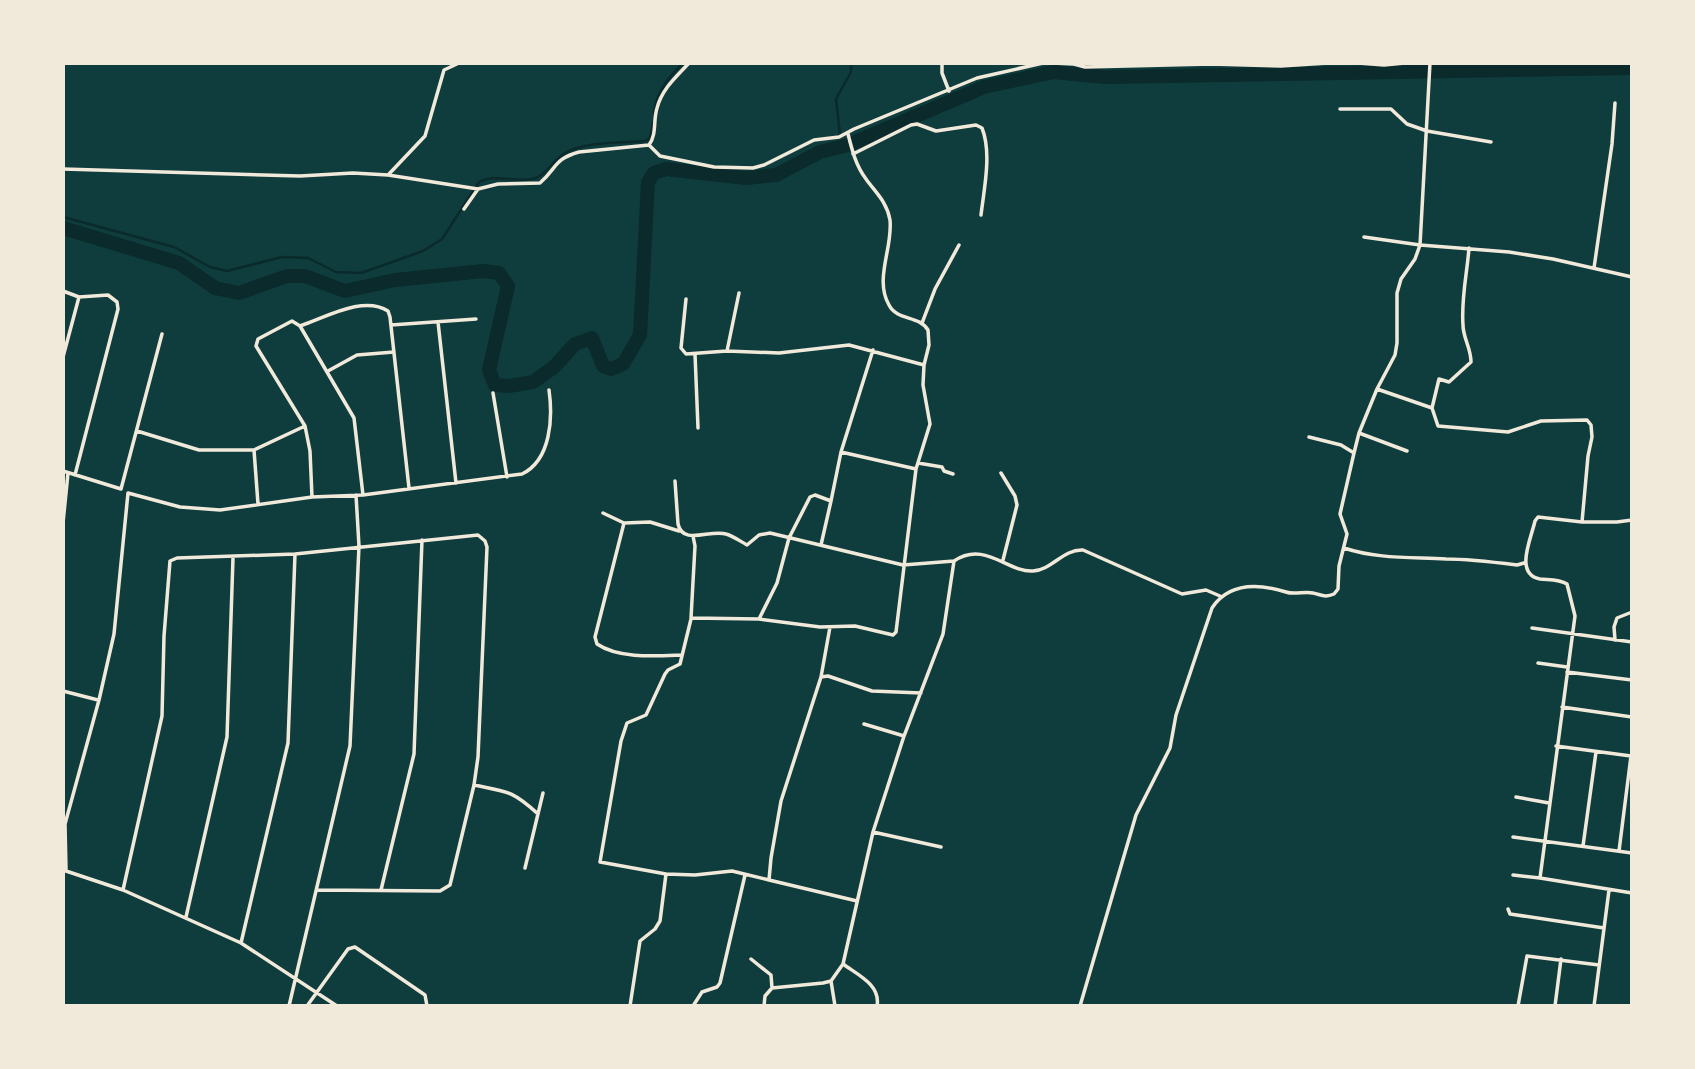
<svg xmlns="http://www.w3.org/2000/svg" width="1695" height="1069" viewBox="0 0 1695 1069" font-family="Lora,serif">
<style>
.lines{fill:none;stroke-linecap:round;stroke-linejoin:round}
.stream{stroke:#0a2a2b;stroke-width:2.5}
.river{stroke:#0a2a2b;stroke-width:14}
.minor{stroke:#f1e9da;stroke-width:3.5}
</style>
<rect width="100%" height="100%" fill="#0f3d3e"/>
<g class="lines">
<!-- stream -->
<path class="stream" d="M 654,113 C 657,91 668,78 683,63
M 840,134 L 836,99 L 851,72 L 851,63
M 63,217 L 174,247 L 210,267 L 227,271 L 282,257 L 308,258 L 336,272 L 361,273 L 423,251 L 442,239 L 479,182 C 496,173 514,183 532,179 C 546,177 553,159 565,153 C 588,141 620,143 645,141 L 650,138 L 653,123"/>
<!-- river -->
<path class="river" d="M 63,228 L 179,263 L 215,288 L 239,293 L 287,276 L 305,276 L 345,291 L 395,280 L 483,271 L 499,273 L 508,286 L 489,370 L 495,385 L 509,386 L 533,382 L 554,367 L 575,344 L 592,338 L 603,366 L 611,369 L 623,364 L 640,335 L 648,182 L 654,173 L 666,169 L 746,178 L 776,175 L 820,152 L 848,145 L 984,87 L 1053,72 L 1105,77 L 1632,68"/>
<!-- minor -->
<path class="minor" d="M 942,63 L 942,73 L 949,91
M 1053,63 L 1074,64 L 1085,67 L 1211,64 L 1281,66 L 1328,63
M 1358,63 L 1384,65 L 1405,63
M 1340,109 L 1391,109 L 1407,124 L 1427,131 L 1491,142
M 848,134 C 852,150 856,166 866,179 C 876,193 887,202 890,220 C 893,248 874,279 889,305 C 897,321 919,315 928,330 L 929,345 L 924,365
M 649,145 C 657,134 653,121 657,108 C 662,89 676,77 689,63
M 853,154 L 911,125 L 917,124 L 936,131 L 976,125 L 982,128 C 992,153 984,189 981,215
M 63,169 L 300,176 L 353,173 L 388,175 L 478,189 L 498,184 L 540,183 C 557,168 554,159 579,152 L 649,145 L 660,156 L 714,167 L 753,168 L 764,165 L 814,140 L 839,137 L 854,129 L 977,78 L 1043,63
M 389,174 L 425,136 L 444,70 L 459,63
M 464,209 L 478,189
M 1364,237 L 1420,245 L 1509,252 L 1553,259 L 1632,277
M 1469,248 C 1467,274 1461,299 1463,325 C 1463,338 1471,348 1471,362 L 1449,382 L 1439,379 L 1432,408 L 1438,426 L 1508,432 L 1541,421 L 1587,420 L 1591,425 L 1592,437 L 1588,456 L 1582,522
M 1594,268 L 1612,144 L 1615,103
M 63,291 L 79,297 L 108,295 L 117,302 L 118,309 L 75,475
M 686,299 L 681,348 L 686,354 L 727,351 L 779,353 L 849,345 L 924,365 L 923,385 L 930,424 L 916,469 L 896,632 L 893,635 L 855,626 L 820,627 L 759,619 L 691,618 L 695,546 L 693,536
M 438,322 L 456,483
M 922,323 L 935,289 L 959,245
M 391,325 L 476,319
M 300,326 C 325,318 363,295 388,311 L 390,317 L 409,488
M 727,351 L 739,293
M 695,354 L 698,428
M 63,357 L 79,297
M 328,371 L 357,355 L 394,352
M 1377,389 L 1432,408
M 493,393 L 507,477
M 305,426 L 256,346 L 258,339 L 292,321 L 300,326 L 354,418 L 363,495
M 137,431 L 199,450 L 254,450
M 1359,433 L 1407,451
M 1309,437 L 1341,445 L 1354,453
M 841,452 L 916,469
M 918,463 L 942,467 L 944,471 L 953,474
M 63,471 L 121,489 L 162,334
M 1001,473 L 1015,496 L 1017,505 L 1003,560
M 675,481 L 678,524 C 683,546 710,529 726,534 C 733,536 740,541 747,545 L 759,535 L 770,533 L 903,565 L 954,561
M 258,504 L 254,450 L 305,426 L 310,451 L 312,497
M 603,513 L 624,523 L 650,522 L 679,531
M 1632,520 L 1617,522 L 1582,522 L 1538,517 L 1535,521 C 1531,539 1514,574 1540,579 C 1549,580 1559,579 1567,584 L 1575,616 L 1540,878 L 1632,893
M 63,523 L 68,473
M 624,523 L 595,637 L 597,644 C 619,659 656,656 682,655
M 821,545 L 831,501
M 1344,548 C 1377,559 1411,557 1446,559 C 1469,559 1493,562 1517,565 L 1524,563
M 691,619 L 680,664 L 668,670 L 665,674 L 646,715 L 627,723 L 621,741 L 600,862 L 666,874 L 695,875 L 732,871 L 769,880
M 759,619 L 777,583 L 789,538 L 810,497 L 815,495 L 831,501 L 841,452 L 873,350
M 1532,628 L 1632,642
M 1615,640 L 1614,627 L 1617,618 L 1632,612
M 1538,663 L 1567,667
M 1567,672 L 1632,680
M 821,677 L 830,627
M 63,691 L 98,700
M 1562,707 L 1632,717
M 864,724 L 904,736
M 1556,746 L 1631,756
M 474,785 C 507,792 512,790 538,814
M 1516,797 L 1549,803
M 873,832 L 941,847
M 1513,837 L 1632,853
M 1583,846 L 1596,752
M 1619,851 L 1631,756
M 525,868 L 543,793
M 63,870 L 123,890 L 241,943 L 337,1006
M 66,870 L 65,824 L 99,700 L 114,634 L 128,493 L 180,507 L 220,510 L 312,497 L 363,495 L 522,474 C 551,460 553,418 549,390
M 1513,875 L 1540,878
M 123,890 L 162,716 L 164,636 L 170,561 L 177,558 L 295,554 L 478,535 L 485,541 L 487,547 L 478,757 L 474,785 L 450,885 L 440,891 L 317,890
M 381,890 L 414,754 L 422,540
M 857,901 L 769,880 L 771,858 L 781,801 L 821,677 L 828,676 L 872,691 L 921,693
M 1508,909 L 1510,914 L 1604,928
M 186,917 L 227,737 L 233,558
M 241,943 L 288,743 L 295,554
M 751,959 L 771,975 L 772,988
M 843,964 C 858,975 881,985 877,1006
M 831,981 L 835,1006
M 289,1006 L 350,746 L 359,546 L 356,495
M 307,1006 L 348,949 L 355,947 L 425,995 L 427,1006
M 630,1006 L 640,941 L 655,929 L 660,921 L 666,874
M 693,1006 L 702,992 L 717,987 L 720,983 L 745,875
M 764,1006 L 765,996 L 772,988 L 823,983 L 831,981 L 843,964 L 873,832 L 904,736 L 943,634 L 954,561 C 985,540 1008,573 1033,571 C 1052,570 1063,549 1083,550 L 1182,594 L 1206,590 L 1220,596
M 1080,1006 L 1136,815 L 1170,748 L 1176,715 L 1212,608 C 1229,582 1260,584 1286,592 C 1294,595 1305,591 1313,593 C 1322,595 1325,598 1334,594 L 1338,589 L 1339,566 L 1347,534 L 1340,514 L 1354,453 L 1359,433 L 1377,389 L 1395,355 L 1397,343 L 1397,293 L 1401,279 L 1415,259 L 1420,245 L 1430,63
M 1518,1006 L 1527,956 L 1599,965
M 1555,1006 L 1561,959
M 1594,1006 L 1609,890"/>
</g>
<!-- border -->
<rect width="1695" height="1069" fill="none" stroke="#f1e9da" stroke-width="130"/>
</svg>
